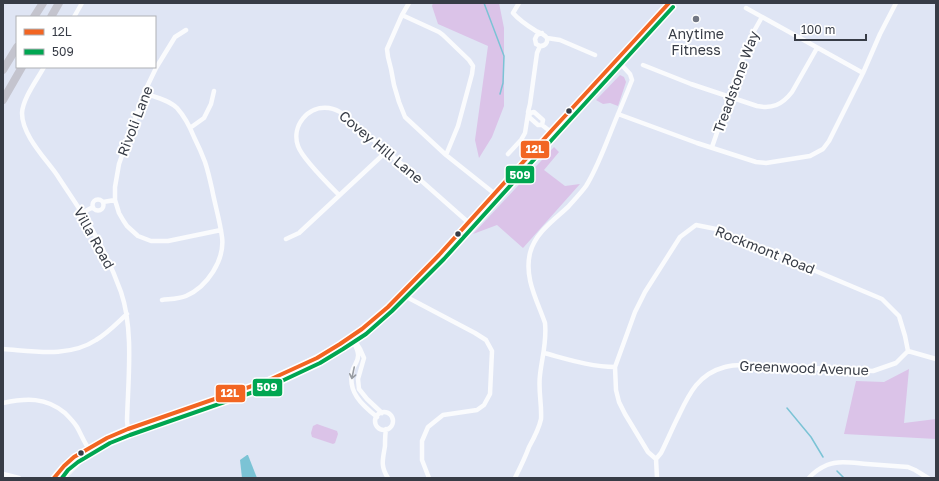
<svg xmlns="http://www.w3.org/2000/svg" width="939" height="481" viewBox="0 0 939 481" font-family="'Golos Text',sans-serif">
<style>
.green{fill:#dbc3e8}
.water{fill:#7bc3d5}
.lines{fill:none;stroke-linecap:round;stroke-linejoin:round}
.stream{stroke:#7bc3d5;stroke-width:1.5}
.minor{stroke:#fafbfd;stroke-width:4.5}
.secondary{stroke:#f3f3f7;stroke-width:6}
.motorway{stroke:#c4c4ce;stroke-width:8}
.bus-1-casing{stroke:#fff;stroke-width:7}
.bus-2-casing{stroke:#fff;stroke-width:7}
.bus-1{stroke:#f26522;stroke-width:4}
.bus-2{stroke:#00a651;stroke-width:4}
.oneway{stroke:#989ca2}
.poi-dot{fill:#727783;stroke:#fff;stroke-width:1.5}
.bus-dot{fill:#373c46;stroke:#fff;stroke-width:1.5}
.labels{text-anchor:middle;stroke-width:4;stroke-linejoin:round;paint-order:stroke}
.poi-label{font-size:14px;fill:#373c46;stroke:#fff}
.street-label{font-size:14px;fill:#373c46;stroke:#fff}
.line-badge{stroke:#fff;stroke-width:1.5}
.badge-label{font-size:11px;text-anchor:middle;font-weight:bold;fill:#fff}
</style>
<rect width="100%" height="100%" fill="#dfe5f4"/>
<!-- green -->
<path class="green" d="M 433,3 L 499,3 L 504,28 L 504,106 L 492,137 L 479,158 L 475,140 L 488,46 L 438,24 L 432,6 Z
M 620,75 L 624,77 L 626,82 L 618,106 L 610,103 L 603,104 L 596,100 Z
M 554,147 L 559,152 L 544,170 L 565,186 L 580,184 L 523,248 L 497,225 L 473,234 Z
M 909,369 L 904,423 L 936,419 L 936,439 L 844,434 L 856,381 L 884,382 Z
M 317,424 L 337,431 L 338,434 L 335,443 L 333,444 L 312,437 L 311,433 L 313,426 Z"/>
<!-- water -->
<path class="water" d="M 247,455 L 248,455 L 257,478 L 242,478 L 240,460 Z"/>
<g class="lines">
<!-- stream -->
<path class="stream" d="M 484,3 L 504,56 L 503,83 L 500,94
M 787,408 L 811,437 L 823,457
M 837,471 L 844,478"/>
<!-- minor -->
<path class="minor" d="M 409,3 L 402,15 L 387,49 L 388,57 L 391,69 L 394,85 L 399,102 L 405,117 L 446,155 L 495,194
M 519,3 L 513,13 C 519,20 528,26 536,31 C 541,33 544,34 547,38 C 548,43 545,46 540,46 L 536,44 L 535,39 L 537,35 L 542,33
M 746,8 L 863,73
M 402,15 L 439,32 L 443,35 L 469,60 L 473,66 L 472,74 L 458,126 L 446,155
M 74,17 L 82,3
M 186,30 L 175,37 L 156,68 L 144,93 L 119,164 L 115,187 L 115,200 L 119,213 L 123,220 L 127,226 L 138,236 L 151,241 L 168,241 L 221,230
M 547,38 L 560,40 L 595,55
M 540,46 L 537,53 L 530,104 L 528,112 L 530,113 L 529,117 L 538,125 L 542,125 L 551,132
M 643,65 L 691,84 L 757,106 C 772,109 782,105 792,92 L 817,48
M 44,67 C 37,80 23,98 22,113 C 22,135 45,158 57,175 C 68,192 80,209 90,226 C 102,246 113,270 121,292 C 134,330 128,380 127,421 L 128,429
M 144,93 C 155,97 169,100 177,108 C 185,117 190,127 194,137 C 198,145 202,154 205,162 C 208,171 210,180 212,189 C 215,205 220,221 222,237 C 225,260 207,287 186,296 C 179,299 170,299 162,300
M 530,113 L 534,112 L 543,120 L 542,125
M 618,114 L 697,143 L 756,162 L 766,163 L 810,156 L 823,149 L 829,141 L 863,73 L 880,34 L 896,3
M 190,128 L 204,118 L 211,104 L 214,91
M 712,147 L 749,40 L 762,17
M 508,154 L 521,140 L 525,133 L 528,114
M 339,195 C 329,185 302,158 298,146 C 291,126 308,105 329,108 C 335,109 339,111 343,114 L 417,177 L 469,223
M92.5 205a5.5 5.5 0 1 1 11 0a5.5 5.5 0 1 1-11 0Z
M 103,202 L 115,200
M 82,213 L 93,207
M 286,239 L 299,233 L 387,151
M 401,294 L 475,333 L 486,340 L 492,351 L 490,394 L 484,405 L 477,410 L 443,415 L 428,427 L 422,441 L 422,460 L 429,478
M 351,336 C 353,342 358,349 358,354 C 359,360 355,364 353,369 C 346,391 362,405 377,417
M 355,341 L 360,349 L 364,358 L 358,379 L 359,389 L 367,399 L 382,413
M 3,349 C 33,351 69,358 96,340 C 108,333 117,323 127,314
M 908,351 L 936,359
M 544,353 C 567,359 591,367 615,367
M 3,403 C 26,398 46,397 65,413 C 69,417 74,422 77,427 C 81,434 84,442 89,449
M375 421a9 9 0 1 1 18 0a9 9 0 1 1-18 0Z
M 386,429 C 385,435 385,440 385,446 C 383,459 380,466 388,478
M 656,459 L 648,452 L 625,414 L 619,402 L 616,390 L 615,367 L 635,312 L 645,292 L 680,237 L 696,225 L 716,229 L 882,299 L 899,316 L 905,336 L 908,351
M 656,459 L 661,453 C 667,441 672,429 678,417 C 689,394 698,374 725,367 C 734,364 743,365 752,365 L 873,371 L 896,363 L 908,351
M 656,459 L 657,478
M 3,474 L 19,478
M 515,478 C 520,468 525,458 529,447 C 534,438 539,429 541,419 C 542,404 538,390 540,375 C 542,357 547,342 545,323 C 537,300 524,278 530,253 C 535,233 554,220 568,207 C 574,200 581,193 586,186 C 596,170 603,151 610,134 C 617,116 625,98 632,80 L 630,74 L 617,60
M 809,478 C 814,472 820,468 827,465 C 839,460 854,463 867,464 C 881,465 894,466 908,467 L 915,470 L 928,478"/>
<!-- secondary -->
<path class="secondary" d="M 54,478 L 64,466 L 74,457 L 107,438 L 128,429 L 269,380 C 302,366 333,351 362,329 C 386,311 406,288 428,267 C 458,236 486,203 515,171 C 566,114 618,59 669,3
M 63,478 L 77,464 L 87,451"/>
<!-- motorway -->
<path class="motorway" d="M 34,17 L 43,3
M 51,17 L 59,3
M 3,70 L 17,47
M 3,100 L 22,67"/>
<!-- bus-1 casing -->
<g class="bus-1-casing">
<path id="bus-1" d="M 54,478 L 64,466 L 74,457 L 107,438 L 128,429 L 269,380 L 317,358 L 340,344 L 362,329 L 388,307 L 439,255 L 553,129 L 669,3"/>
</g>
<!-- bus-2 casing -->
<g class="bus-2-casing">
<path id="bus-2" d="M 62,478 L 68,470 L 78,462 L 110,443 L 130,435 L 271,386 L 320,363 L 343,349 L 366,334 L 392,311 L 444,259 L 558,133 L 673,7"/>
</g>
<!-- bus-1 -->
<use href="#bus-1" class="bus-1"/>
<!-- bus-2 -->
<use href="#bus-2" class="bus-2"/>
</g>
<!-- one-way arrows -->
<defs><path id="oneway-shaft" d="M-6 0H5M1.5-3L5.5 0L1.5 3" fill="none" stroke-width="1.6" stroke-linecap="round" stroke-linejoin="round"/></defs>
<use class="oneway" href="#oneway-shaft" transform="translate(353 373) rotate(102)"/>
<!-- markers -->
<circle class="poi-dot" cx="696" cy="19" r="4"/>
<g class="bus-dot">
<circle cx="569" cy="111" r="3.5"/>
<circle cx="458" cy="234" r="3.5"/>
<circle cx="81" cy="453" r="3.5"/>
</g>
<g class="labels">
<!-- poi labels -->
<g class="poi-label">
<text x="696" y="39">Anytime<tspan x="696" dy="16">Fitness</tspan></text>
</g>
<!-- street labels -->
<g class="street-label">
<text transform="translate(736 82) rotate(-70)" y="5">Treadstone Way</text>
<text transform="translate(135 121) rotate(-69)" y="5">Rivoli Lane</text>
<text transform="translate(381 147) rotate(40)" y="5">Covey Hill Lane</text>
<text transform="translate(94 238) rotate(61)" y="5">Villa Road</text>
<text transform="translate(765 250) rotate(22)" y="5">Rockmont Road</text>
<text transform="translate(804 368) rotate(2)" y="5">Greenwood Avenue</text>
</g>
</g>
<g class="line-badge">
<rect x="520" y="140" width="30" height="19" rx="4" fill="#f26522"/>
<rect x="505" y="165" width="30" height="19" rx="4" fill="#00a651"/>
<rect x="252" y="378" width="31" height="19" rx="4" fill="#00a651"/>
<rect x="215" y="384" width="31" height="19" rx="4" fill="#f26522"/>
</g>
<g class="badge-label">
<text x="535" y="153">12L</text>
<text x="520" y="179">509</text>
<text x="267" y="391">509</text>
<text x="230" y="397">12L</text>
</g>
<!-- border -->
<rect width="939" height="481" fill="none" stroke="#373c46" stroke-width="8"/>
<!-- legend -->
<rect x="16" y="16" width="140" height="52" fill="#ffffff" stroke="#afb1b5"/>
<rect x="24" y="29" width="20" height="6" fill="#f26522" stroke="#afb1b5"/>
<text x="52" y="36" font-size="12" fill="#373c46">12L</text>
<rect x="24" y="49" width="20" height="6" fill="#00a651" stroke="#afb1b5"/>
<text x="52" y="56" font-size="12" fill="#373c46">509</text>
<!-- scale -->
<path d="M795 34v6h71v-6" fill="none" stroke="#373c46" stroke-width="2"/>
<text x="801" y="34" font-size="12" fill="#373c46" stroke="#ffffff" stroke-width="3" paint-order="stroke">100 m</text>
</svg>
